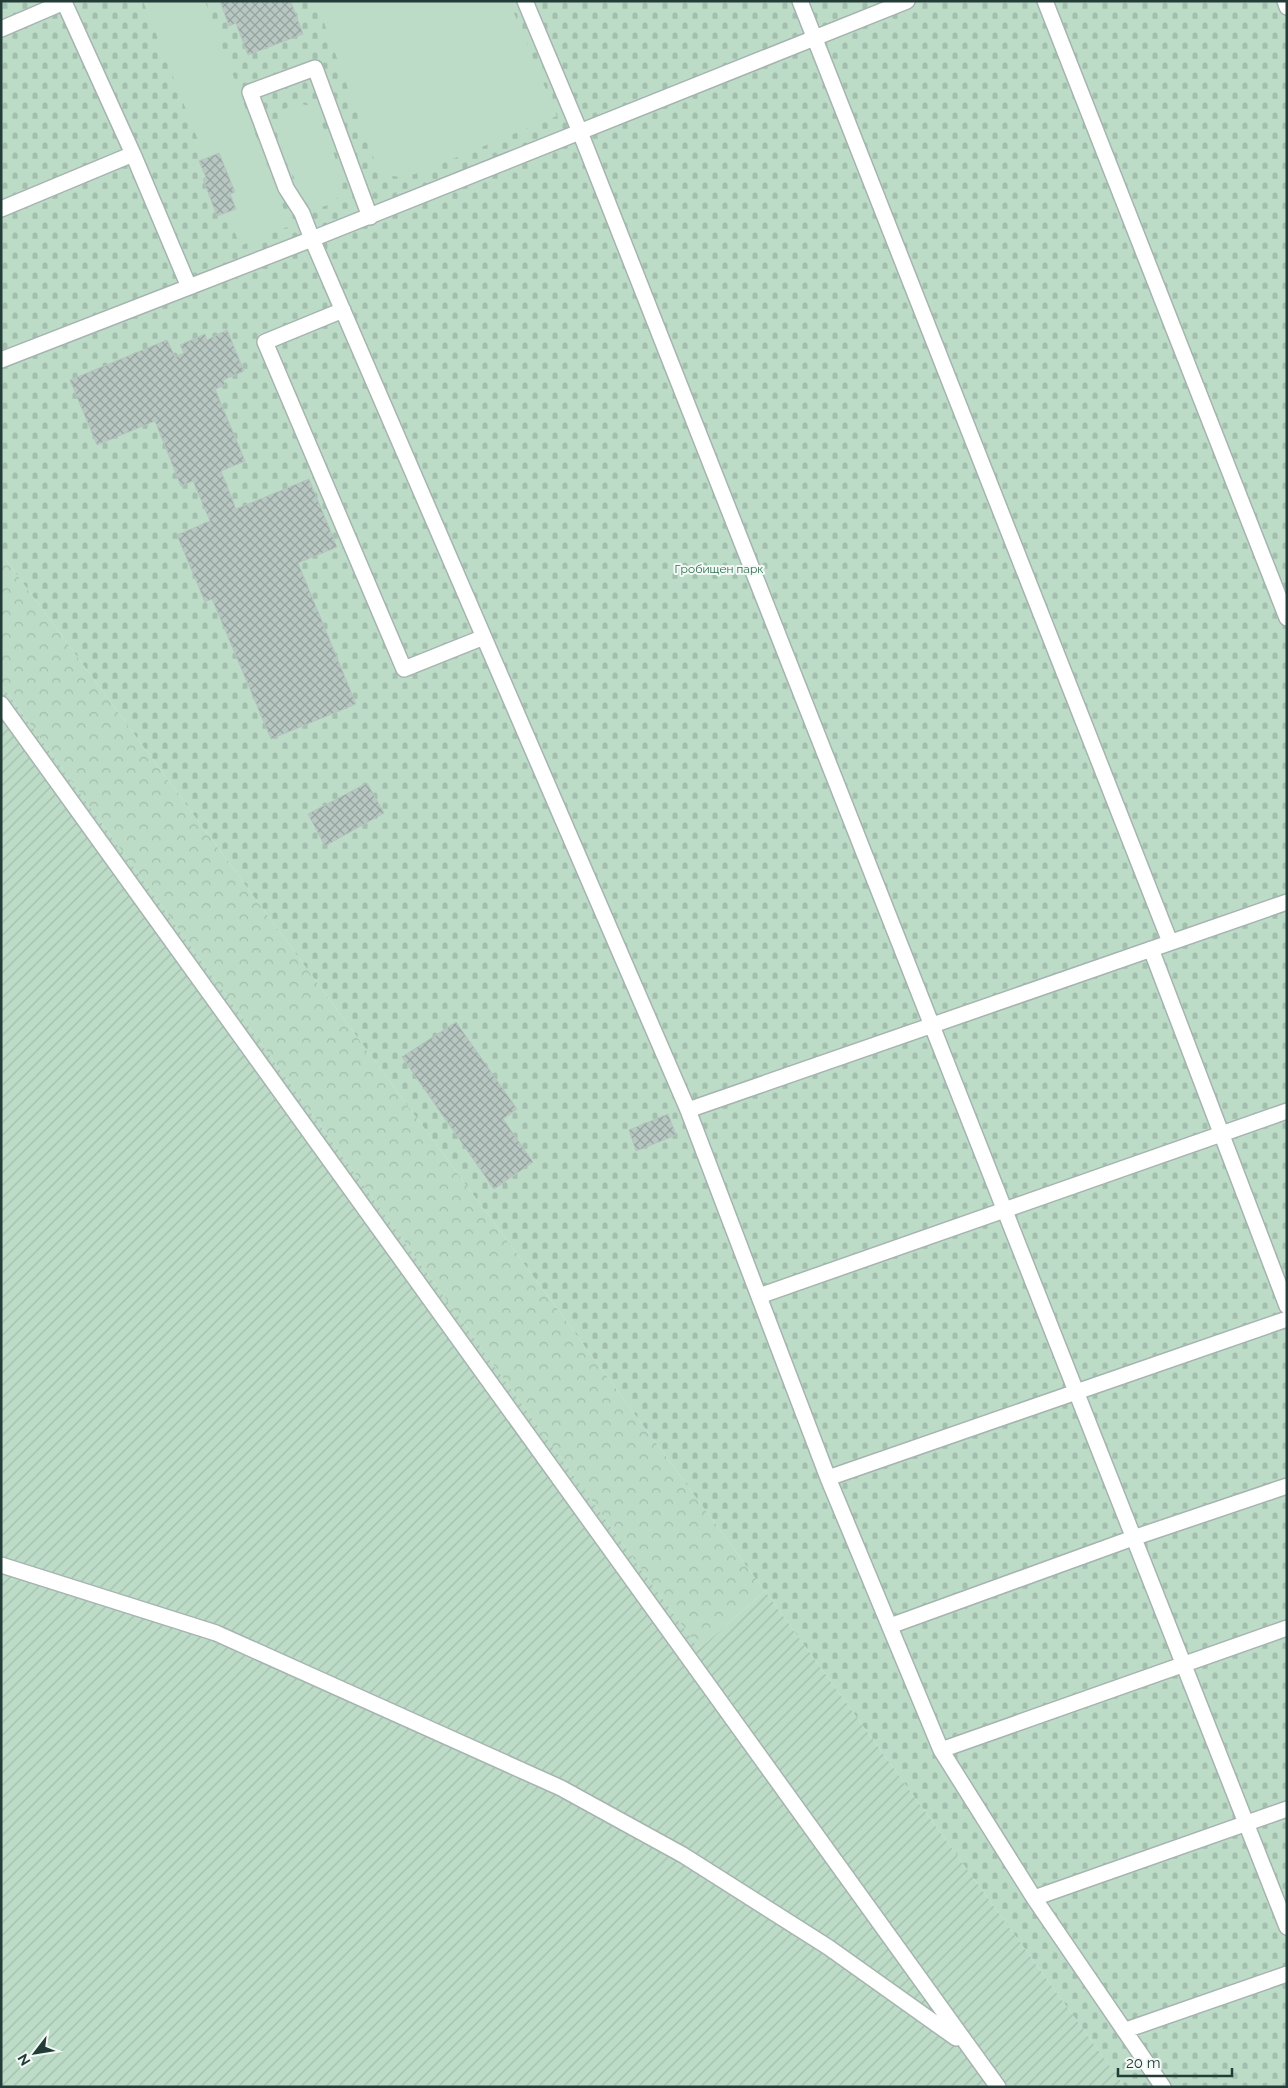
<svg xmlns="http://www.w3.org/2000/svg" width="1288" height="2088" viewBox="0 0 1288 2088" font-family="Raleway,sans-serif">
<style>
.forest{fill:url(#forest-crowns)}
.cemetery{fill:url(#cemetery-stones)}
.park{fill:#bddcc8}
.garden{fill:url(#garden-furrows)}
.building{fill:url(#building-cross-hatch);stroke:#b6c5c0}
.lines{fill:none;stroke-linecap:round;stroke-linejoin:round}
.service-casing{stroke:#a6b4b0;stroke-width:18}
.minor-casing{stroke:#a6b4b0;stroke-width:18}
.service{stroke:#fff;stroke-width:15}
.minor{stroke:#fff;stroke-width:15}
.labels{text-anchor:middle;stroke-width:4;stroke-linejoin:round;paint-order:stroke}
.park-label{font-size:12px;fill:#30714e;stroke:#f3f9f6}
</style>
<defs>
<pattern id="forest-crowns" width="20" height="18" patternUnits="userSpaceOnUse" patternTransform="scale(1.25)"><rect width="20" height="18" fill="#bddcc8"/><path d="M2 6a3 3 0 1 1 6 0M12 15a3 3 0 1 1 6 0" fill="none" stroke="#a2beac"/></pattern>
<pattern id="cemetery-stones" width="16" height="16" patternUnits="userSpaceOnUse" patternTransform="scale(1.25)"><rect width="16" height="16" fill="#bddcc8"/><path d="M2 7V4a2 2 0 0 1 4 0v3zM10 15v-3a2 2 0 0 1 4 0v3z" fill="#a2beac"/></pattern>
<pattern id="garden-furrows" width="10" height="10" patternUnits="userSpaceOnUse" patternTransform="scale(1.25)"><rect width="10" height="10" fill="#bddcc8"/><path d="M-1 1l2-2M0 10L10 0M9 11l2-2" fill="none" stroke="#a2beac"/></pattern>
<pattern id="building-cross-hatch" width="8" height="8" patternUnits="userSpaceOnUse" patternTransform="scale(1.25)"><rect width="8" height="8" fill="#b8c7c2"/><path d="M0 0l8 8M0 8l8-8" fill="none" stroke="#95a39e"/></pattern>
</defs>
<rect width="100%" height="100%" fill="#e3ece9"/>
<!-- forest -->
<path class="forest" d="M 1,553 L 765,1591 L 699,1649 L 1,684 Z"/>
<!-- cemetery -->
<path class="cemetery" d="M 1,1 L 1287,1 L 1287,2087 L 1125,2087 L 765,1591 L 1,553 Z"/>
<!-- park -->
<path class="park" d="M 143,1 L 205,1 L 290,226 L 240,246 L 227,212 L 236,209 L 230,194 L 235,192 L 219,153 L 205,158 Z
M 316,1 L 509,1 L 557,116 L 421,172 C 399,179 390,180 375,162 Z
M 298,103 L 310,106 L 317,113 C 323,128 345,175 342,189 C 341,195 337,198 333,202 C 328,207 318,208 312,205 C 300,200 281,146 278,133 C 276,125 279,117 282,110 Z"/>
<!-- garden -->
<path class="garden" d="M 1,684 L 699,1649 L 765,1591 L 1125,2087 L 1,2087 Z"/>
<!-- building -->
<path class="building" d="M 220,1 L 294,1 L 291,2 L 303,34 L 248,55 L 236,23 L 229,26 Z
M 219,153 L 235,192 L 230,194 L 236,209 L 217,216 L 203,179 L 206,177 L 199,161 Z
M 227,330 L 244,371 L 223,380 L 225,385 L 215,389 L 245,461 L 221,471 L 236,509 L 309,479 L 337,547 L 298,563 L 356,704 L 271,739 L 212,599 L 205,602 L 177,535 L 210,521 L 193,481 L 181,486 L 155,421 L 97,445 L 70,380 L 167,340 L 175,357 L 184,353 L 180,345 L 205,334 L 207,340 Z
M 367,783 L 384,813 L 325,846 L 308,814 Z
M 456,1022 L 517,1109 L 503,1119 L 533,1162 L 494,1189 L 402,1057 Z
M 668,1114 L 676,1135 L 636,1151 L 629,1130 Z"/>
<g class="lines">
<!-- service casing -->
<g class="service-casing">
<path id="service" d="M 525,1 L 580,132 L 1287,1927
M 800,1 L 1170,942
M 1045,1 L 1287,618
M 1285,1 L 1287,7
M 1,29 L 64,2 L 133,154 L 189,287 L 1,360
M 1,209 L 133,154
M 189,287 L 312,239 L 302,213 L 286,188 L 250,92 L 315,68 L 370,217
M 343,310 L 265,342 L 404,669 L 484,637
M 1151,949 L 1287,1306
M 688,1110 L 312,239 L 907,1
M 759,1296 L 1287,1111
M 828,1478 L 1287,1319
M 890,1626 L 1133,1538 L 1287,1486
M 941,1750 L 1287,1628
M 1034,1898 L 1287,1809
M 1126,2030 L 1287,1974
M 1163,2087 L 1034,1898 L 941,1750 L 828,1478 L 688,1110 L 1287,902"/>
</g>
<!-- minor casing -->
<g class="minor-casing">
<path id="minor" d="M 1,704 L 998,2087
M 1,1565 L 216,1633 L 561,1788 L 683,1855 L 828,1947 L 956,2038"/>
</g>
<!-- service -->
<use href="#service" class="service"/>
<!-- minor -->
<use href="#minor" class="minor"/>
</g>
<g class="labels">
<!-- park labels -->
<g class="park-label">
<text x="719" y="573">Гробищен парк</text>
</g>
</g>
<!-- border -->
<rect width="1288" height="2088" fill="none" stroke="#243c37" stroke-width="5"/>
<!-- north arrow -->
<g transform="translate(35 2053) rotate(239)" stroke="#f3f9f6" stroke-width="4" paint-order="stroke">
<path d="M0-4L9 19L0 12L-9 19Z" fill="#243c37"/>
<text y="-8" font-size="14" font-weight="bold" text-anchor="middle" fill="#243c37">N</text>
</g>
<!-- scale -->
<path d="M1118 2068v8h114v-8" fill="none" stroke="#243c37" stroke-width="2.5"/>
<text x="1126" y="2068" font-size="15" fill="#243c37" stroke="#f3f9f6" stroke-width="4" paint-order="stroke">20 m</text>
</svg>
